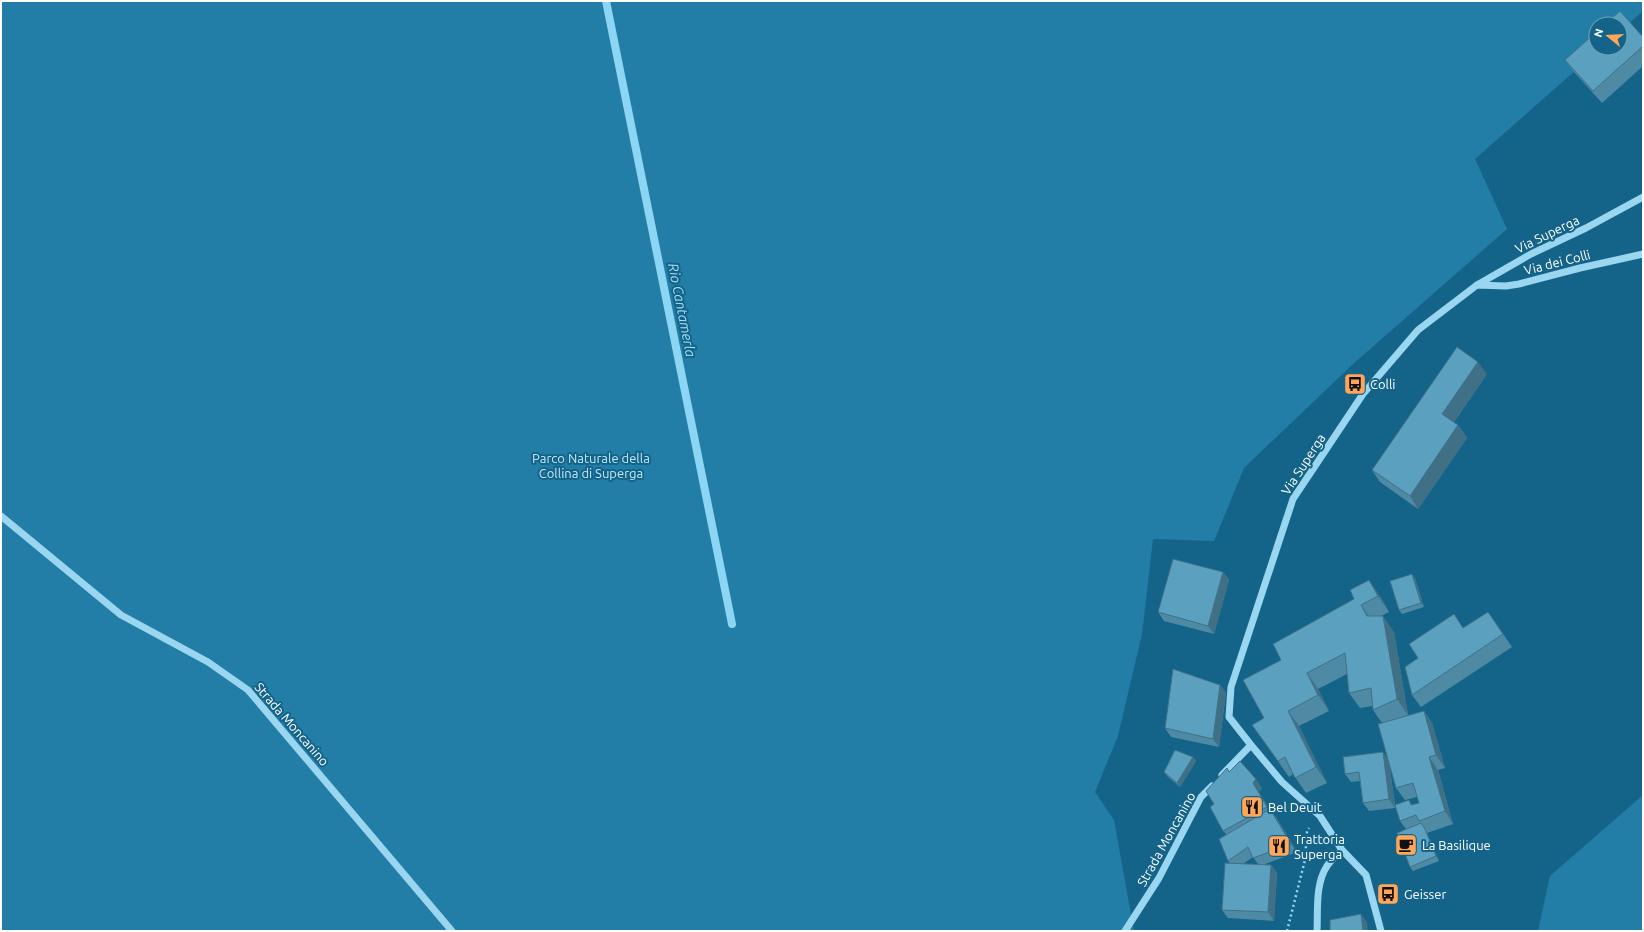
<svg xmlns="http://www.w3.org/2000/svg" width="1644" height="932" viewBox="0 0 1644 932" font-family="Ubuntu,sans-serif">
<style>
.green{fill:#237ea7}
.lines{fill:none;stroke-linecap:round;stroke-linejoin:round}
.stream{stroke:#8cd5f3;stroke-width:8}
.path{stroke:#9ad6ef;stroke-width:2.5;stroke-dasharray:2 3;stroke-linecap:butt}
.minor{stroke:#9ad6ef;stroke-width:7}
.wall{fill:#4e8aa4;fill-rule:evenodd}
.shaded-wall{fill:#407086}
.building{fill:#5ba0bf;stroke:#407086}
.labels{text-anchor:middle;stroke-width:4;stroke-linejoin:round;paint-order:stroke}
.street-label{font-size:13px;fill:#fff;stroke:#146489}
.poi-label{font-size:13px;fill:#fff;stroke:#146489;text-anchor:start}
.park-label{font-size:13px;fill:#c0eafb;stroke:#146489}
.water-label{font-size:14px;font-style:italic;fill:#a6dff7;stroke:#146489}
</style>
<rect width="100%" height="100%" fill="#146489"/>
<!-- green -->
<path class="green" d="M 1,1 L 1643,1 L 1643,11 L 1620,31 L 1620,24 L 1596,24 L 1596,48 L 1601,48 L 1475,159 L 1507,229 L 1353,364 L 1244,468 L 1214,541 L 1153,539 L 1142,634 L 1118,736 L 1095,792 L 1114,820 L 1134,931 L 1,931 Z
M 1643,795 L 1643,931 L 1538,931 L 1550,876 Z"/>
<g class="lines">
<!-- stream -->
<path class="stream" d="M 606,1 L 732,624"/>
<!-- path -->
<path class="path" d="M 1287,931 L 1305,860 L 1307,831 L 1309,828"/>
<!-- minor -->
<path class="minor" d="M 1477,285 L 1506,286 L 1519,284 L 1580,268 L 1643,254
M 1,516 L 121,615 L 208,662 L 248,690 L 452,931
M 1222,775 L 1251,745
M 1125,931 L 1159,878 L 1201,797 L 1212,786
M 1317,931 C 1318,911 1315,884 1327,866 C 1331,860 1337,855 1342,850
M 1381,931 L 1366,875 L 1342,850 L 1320,816 L 1282,782 L 1251,745 L 1229,717 L 1231,687 L 1293,499 L 1363,394 L 1418,330 L 1477,285 L 1531,254 L 1586,228 L 1643,197"/>
</g>
<!-- wall -->
<path class="wall" d="M 1643,37 L 1643,66 L 1602,103 L 1574,72 L 1565,60 Z
M 1487,374 L 1454,422 L 1458,425 L 1467,438 L 1418,509 L 1380,482 L 1372,470 Z
M 1223,572 L 1229,580 L 1214,634 L 1164,621 L 1158,612 Z
M 1415,578 L 1424,607 L 1402,614 L 1399,610 Z
M 1380,596 L 1389,612 L 1381,616 L 1394,632 L 1408,715 L 1406,716 L 1424,711 L 1432,723 L 1445,768 L 1438,770 L 1453,824 L 1427,833 L 1439,861 L 1413,871 L 1410,867 L 1406,829 L 1400,821 L 1395,805 L 1395,808 L 1369,811 L 1363,803 L 1360,781 L 1351,782 L 1345,774 L 1388,759 L 1382,723 L 1373,710 L 1373,706 L 1360,708 L 1349,693 L 1347,674 L 1318,689 L 1329,711 L 1299,726 L 1327,783 L 1306,793 L 1293,774 L 1289,777 L 1252,725 L 1264,718 L 1281,660 L 1354,599 ZM 1389,762 L 1396,788 L 1405,800 L 1417,797 L 1419,803 L 1412,805 L 1409,800 L 1395,805 Z
M 1488,612 L 1512,647 L 1421,707 L 1412,695 L 1463,628 Z
M 1220,685 L 1226,693 L 1219,747 L 1171,737 L 1165,728 Z
M 1193,757 L 1196,761 L 1180,787 L 1167,776 L 1164,772 Z
M 1227,768 L 1229,772 L 1262,788 L 1259,792 L 1269,809 L 1276,817 L 1297,852 L 1263,865 L 1271,865 L 1277,873 L 1274,921 L 1228,918 L 1222,910 L 1230,863 L 1228,861 L 1226,834 L 1223,831 L 1214,804 ZM 1253,857 L 1258,864 L 1243,864 Z"/>
<!-- shaded-wall -->
<path class="shaded-wall" d="M 1478,362 L 1487,374 L 1451,426 L 1442,414 Z
M 1458,425 L 1467,438 L 1418,509 L 1410,496 Z
M 1223,572 L 1229,580 L 1214,634 L 1208,626 Z
M 1412,574 L 1415,578 L 1424,607 L 1421,603 Z
M 1369,580 L 1380,596 L 1389,612 L 1378,596 Z
M 1361,605 L 1372,621 L 1367,616 Z
M 1488,612 L 1497,624 L 1512,647 L 1503,634 Z
M 1383,616 L 1394,632 L 1408,715 L 1397,699 Z
M 1307,673 L 1318,689 L 1329,711 L 1318,695 Z
M 1220,685 L 1226,693 L 1219,747 L 1213,739 Z
M 1288,711 L 1299,726 L 1327,783 L 1316,767 Z
M 1424,711 L 1432,723 L 1445,768 L 1436,755 Z
M 1383,752 L 1389,760 L 1395,808 L 1389,799 Z
M 1193,757 L 1196,761 L 1180,787 L 1177,783 Z
M 1429,757 L 1438,770 L 1453,824 L 1445,811 Z
M 1256,779 L 1262,788 L 1259,792 L 1273,816 L 1267,807 L 1253,783 Z
M 1270,809 L 1276,817 L 1297,852 L 1291,844 Z
M 1425,829 L 1427,833 L 1439,861 L 1436,856 Z
M 1271,865 L 1277,873 L 1274,921 L 1268,912 Z
M 1361,914 L 1367,922 L 1368,931 L 1363,931 Z"/>
<!-- building -->
<path class="building" d="M 1620,11 L 1643,37 L 1643,46 L 1593,91 L 1565,60 L 1596,32 L 1596,48 L 1620,48 L 1620,24 L 1605,24 Z
M 1457,347 L 1478,362 L 1442,414 L 1458,425 L 1410,496 L 1372,470 Z
M 1173,559 L 1223,572 L 1208,626 L 1158,612 Z
M 1412,574 L 1421,603 L 1399,610 L 1390,581 Z
M 1369,580 L 1378,596 L 1361,605 L 1367,616 L 1383,616 L 1397,699 L 1373,710 L 1371,688 L 1349,693 L 1345,653 L 1307,673 L 1318,695 L 1288,711 L 1316,767 L 1295,778 L 1285,757 L 1278,761 L 1252,725 L 1264,718 L 1243,680 L 1281,660 L 1273,644 L 1354,599 L 1350,590 Z
M 1488,612 L 1503,634 L 1412,695 L 1405,667 L 1418,658 L 1409,644 L 1454,614 L 1463,628 Z
M 1173,669 L 1220,685 L 1213,739 L 1165,728 Z
M 1424,711 L 1436,755 L 1429,757 L 1445,811 L 1419,821 L 1416,815 L 1400,821 L 1395,805 L 1409,800 L 1411,805 L 1419,803 L 1413,783 L 1396,788 L 1378,724 Z
M 1175,750 L 1193,757 L 1177,783 L 1164,772 Z
M 1383,752 L 1389,799 L 1363,803 L 1359,772 L 1345,774 L 1343,757 Z
M 1240,761 L 1256,779 L 1253,783 L 1267,807 L 1223,831 L 1210,807 L 1214,804 L 1206,791 L 1227,768 L 1229,772 Z
M 1270,809 L 1291,844 L 1253,858 L 1248,847 L 1228,861 L 1219,839 Z
M 1421,823 L 1425,829 L 1436,856 L 1410,867 L 1397,833 Z
M 1225,863 L 1271,865 L 1268,912 L 1222,910 Z
M 1361,914 L 1363,931 L 1330,931 L 1330,920 Z"/>
<!-- icons -->
<defs>
<g id="bus-square" transform="scale(1.15)"><rect x="-9" y="-9" width="18" height="18" rx="4" fill="#ffa659" stroke="#146489"/><path d="M-5-6H5V4H4V6H2V4H-2V6H-4V4H-5ZM-3.5-4V0h7V-4ZM-3.5 1.2v1.5H-2V1.2ZM2 1.2v1.5H3.5V1.2Z" fill="#111"/></g>
<g id="restaurant-square" transform="scale(1.15)"><rect x="-9" y="-9" width="18" height="18" rx="4" fill="#ffa659" stroke="#146489"/><path d="M-5-6h1v4h1v-4h1v4h1v-4h1v5L-1.5 .5V6h-2V.5L-5-1ZM5-6V6H3V1.5H1.5Q1.5-4 5-6Z" fill="#111"/></g>
<g id="cafe-square" transform="scale(1.15)"><rect x="-9" y="-9" width="18" height="18" rx="4" fill="#ffa659" stroke="#146489"/><path d="M-5.5-4.5H6V0H3Q3 3.5 0 3.5H-2.5Q-5.5 3.5-5.5 0ZM3-3.2v2h1.7v-2ZM-6 4.5H4V6H-6Z" fill="#111"/></g>
</defs>
<g fill-rule="evenodd">
<use href="#bus-square" x="1355" y="384"/>
<use href="#restaurant-square" x="1252" y="807"/>
<use href="#cafe-square" x="1406" y="845"/>
<use href="#restaurant-square" x="1279" y="846"/>
<use href="#bus-square" x="1388" y="894"/>
</g>
<g class="labels">
<!-- street labels -->
<g class="street-label">
<text transform="translate(1547 234) rotate(-26)" y="5">Via Superga</text>
<text transform="translate(1557 262) rotate(-14)" y="5">Via dei Colli</text>
<text transform="translate(1303 464) rotate(-57)" y="5">Via Superga</text>
<text transform="translate(292 724) rotate(49)" y="5">Strada Moncanino</text>
<text transform="translate(1166 839) rotate(-61)" y="5">Strada Moncanino</text>
</g>
<!-- poi labels -->
<g class="poi-label">
<text x="1370" y="389">Colli</text>
<text x="1268" y="812">Bel Deuit</text>
<text x="1294" y="844">Trattoria<tspan x="1294" dy="15">Superga</tspan></text>
<text x="1422" y="850">La Basilique</text>
<text x="1404" y="899">Geisser</text>
</g>
<!-- park labels -->
<g class="park-label">
<text x="591" y="463">Parco Naturale della<tspan x="591" dy="15">Collina di Superga</tspan></text>
</g>
<!-- water labels -->
<g class="water-label">
<text transform="translate(682 310) rotate(79)" y="5">Rio Cantamerla</text>
</g>
</g>
<!-- border -->
<rect width="1644" height="932" fill="none" stroke="#ffffff" stroke-width="4"/>
<!-- north arrow -->
<g transform="translate(1608 36) rotate(288)"><circle r="19" fill="#146489" stroke="#72a2b8"/>
<path d="M0-3L7 15L0 10L-7 15Z" fill="#ffa659"/>
<text y="-6" font-size="11" font-weight="bold" text-anchor="middle" fill="#ffffff">N</text>
</g>
</svg>
